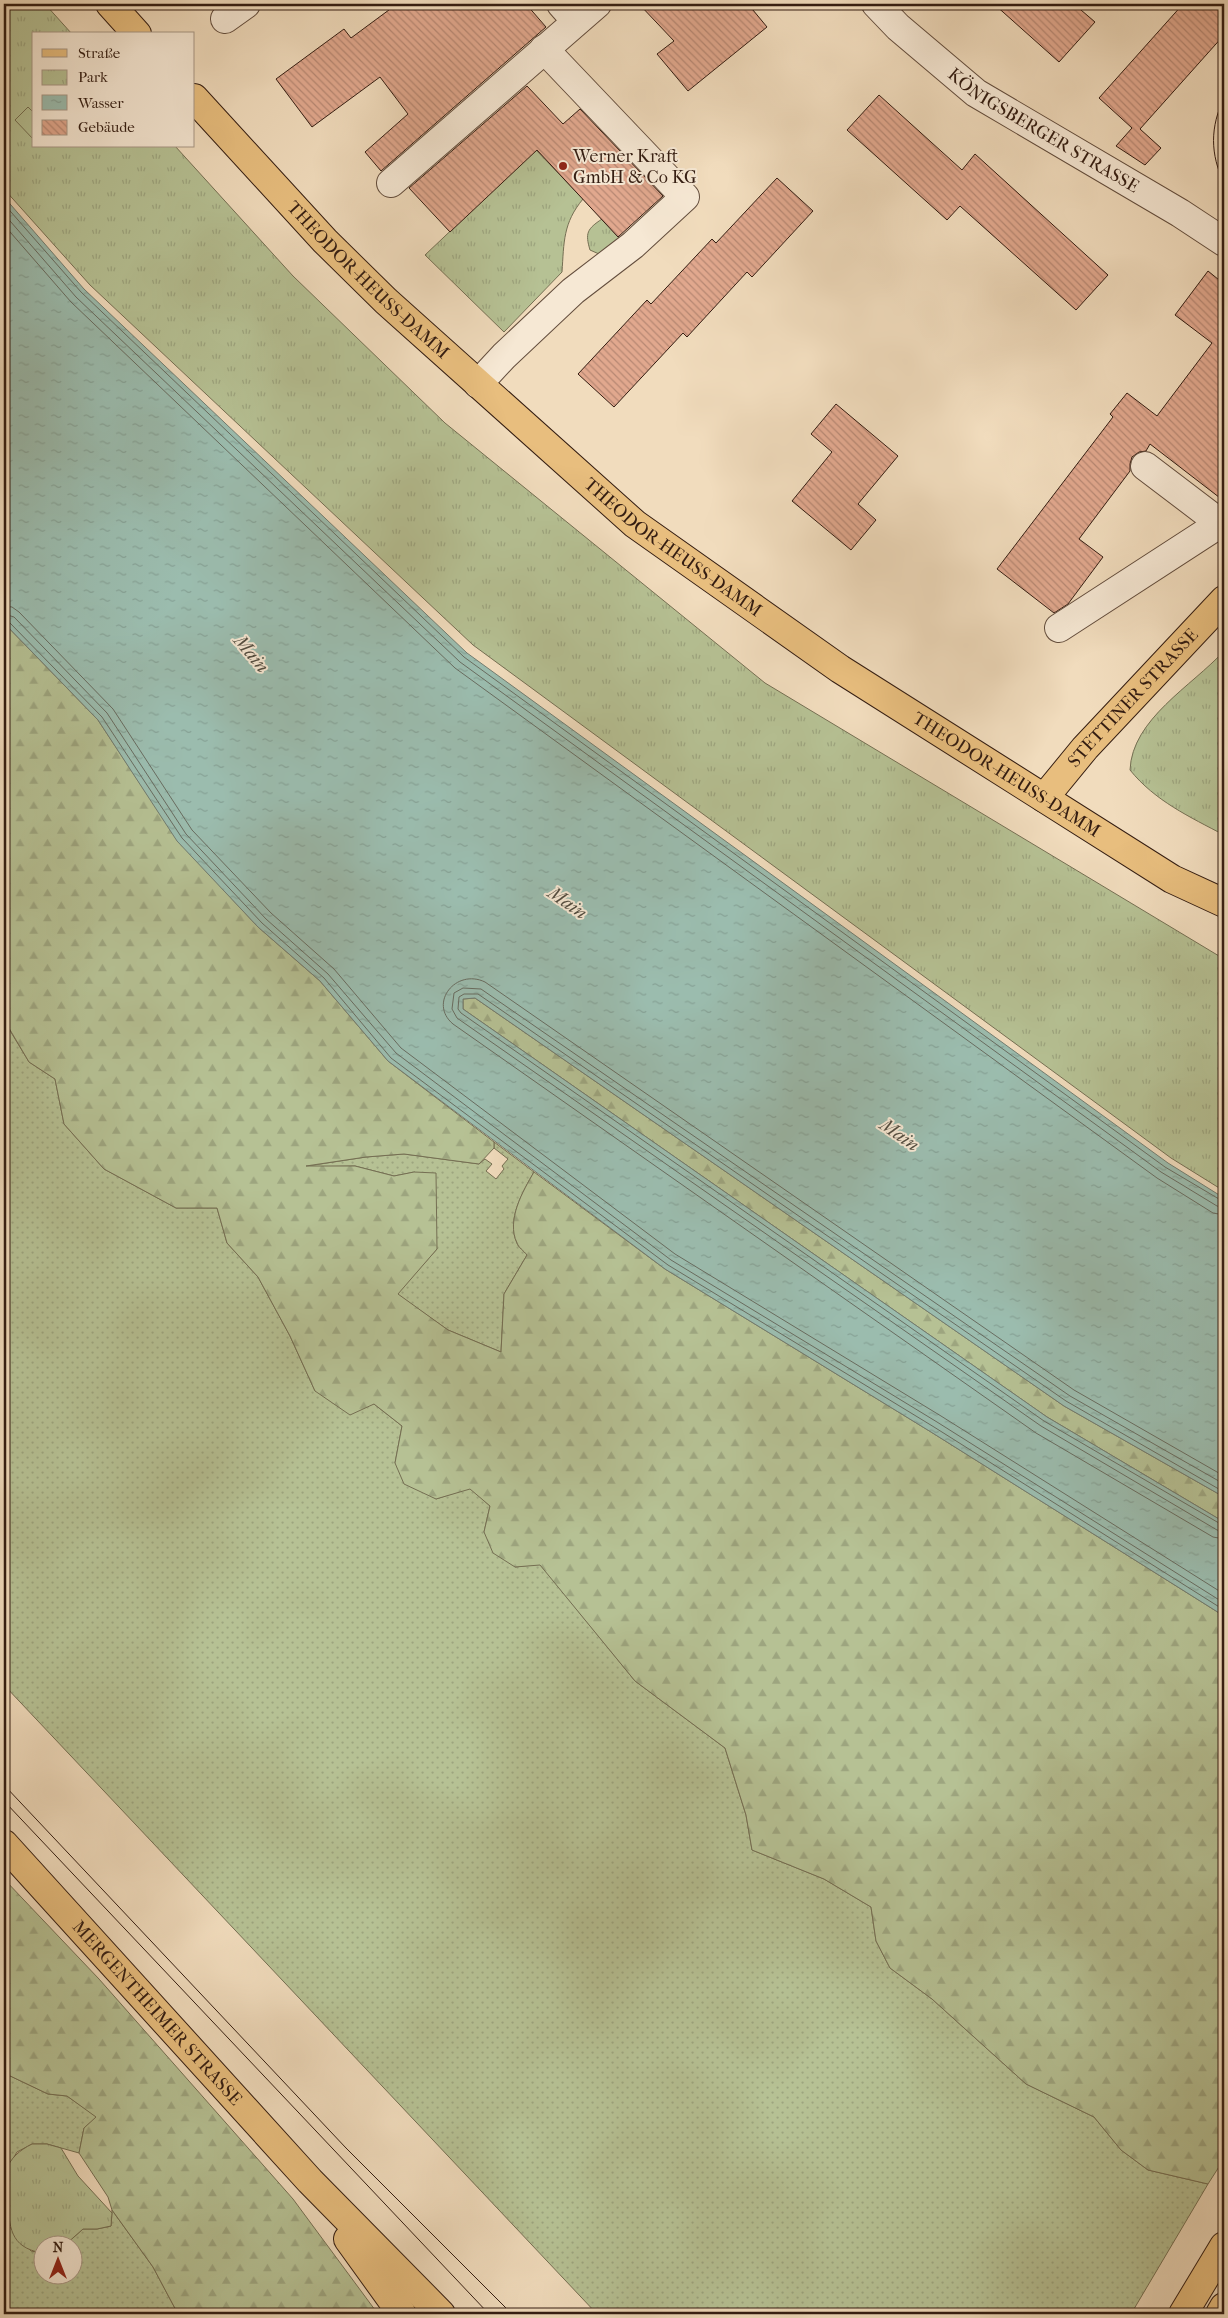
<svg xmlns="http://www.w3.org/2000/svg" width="1228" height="2318" viewBox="0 0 1228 2318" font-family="'IM FELL French Canon',serif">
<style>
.grass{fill:url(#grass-dots);stroke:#756f53}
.forest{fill:url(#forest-firs);stroke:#756f53}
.park{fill:url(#park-tufts);stroke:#756f53}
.pitch{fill:#b6c194;stroke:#756f53}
.water{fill:url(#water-ripples);stroke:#727c70}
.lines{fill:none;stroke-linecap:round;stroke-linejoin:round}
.shore{stroke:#686c60;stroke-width:1}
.building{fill:url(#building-back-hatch);stroke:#341d12}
.minor-casing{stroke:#634d3d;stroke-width:30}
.major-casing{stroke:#341d12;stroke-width:30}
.minor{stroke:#f6e8d4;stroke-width:28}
.major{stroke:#e8be7e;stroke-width:28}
.tram{stroke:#341d12;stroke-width:1}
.poi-dot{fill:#8f2418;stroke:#f6e8d4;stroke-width:2}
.labels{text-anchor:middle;stroke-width:4;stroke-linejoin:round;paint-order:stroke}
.street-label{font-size:18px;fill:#341d12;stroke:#f6e8d4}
.poi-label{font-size:18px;fill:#341d12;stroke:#f6e8d4;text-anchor:start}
.water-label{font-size:19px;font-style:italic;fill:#534d41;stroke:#f6e8d4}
</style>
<defs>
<pattern id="grass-dots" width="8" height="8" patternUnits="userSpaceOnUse" patternTransform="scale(1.25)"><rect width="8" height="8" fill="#b6c194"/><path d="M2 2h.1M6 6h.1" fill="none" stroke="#9da57f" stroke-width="1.8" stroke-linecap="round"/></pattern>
<pattern id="forest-firs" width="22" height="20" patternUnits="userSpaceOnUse" patternTransform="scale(1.25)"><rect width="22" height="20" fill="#b6c194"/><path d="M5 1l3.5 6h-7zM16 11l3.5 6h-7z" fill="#9da57f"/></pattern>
<pattern id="park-tufts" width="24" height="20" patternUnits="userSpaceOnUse" patternTransform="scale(1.25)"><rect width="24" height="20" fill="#b6c194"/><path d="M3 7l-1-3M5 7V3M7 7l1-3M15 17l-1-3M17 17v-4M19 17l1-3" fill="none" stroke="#9da57f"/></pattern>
<pattern id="water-ripples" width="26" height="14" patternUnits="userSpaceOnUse" patternTransform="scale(1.25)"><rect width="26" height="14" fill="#9bbcae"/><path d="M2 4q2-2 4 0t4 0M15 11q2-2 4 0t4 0" fill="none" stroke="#86a195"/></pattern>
<pattern id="building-back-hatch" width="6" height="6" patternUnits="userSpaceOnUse" patternTransform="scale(1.25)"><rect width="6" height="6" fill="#e1a88e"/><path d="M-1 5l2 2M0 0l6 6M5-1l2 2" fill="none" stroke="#b78873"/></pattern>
</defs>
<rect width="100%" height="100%" fill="#f1dcbd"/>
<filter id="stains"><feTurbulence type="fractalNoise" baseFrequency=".004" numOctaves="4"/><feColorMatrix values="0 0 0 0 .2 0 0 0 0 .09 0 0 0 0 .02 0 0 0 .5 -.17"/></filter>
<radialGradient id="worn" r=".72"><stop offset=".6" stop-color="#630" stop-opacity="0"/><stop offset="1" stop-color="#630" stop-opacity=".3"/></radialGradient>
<!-- grass -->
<path class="grass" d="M 4,986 L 6,1024 L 29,1062 L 55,1079 L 64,1124 L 104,1169 L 176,1208 L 217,1208 L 227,1243 L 258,1277 L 290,1336 L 315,1391 L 374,1404 L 402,1426 L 395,1463 L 436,1499 L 470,1488 L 490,1506 L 484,1532 L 515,1567 L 540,1564 L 635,1681 L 725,1748 L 746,1815 L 752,1850 L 824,1879 L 871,1907 L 876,1941 L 890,1968 L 932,1999 L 1026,2084 L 1094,2117 L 1121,2150 L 1148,2170 L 1208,2184 L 1131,2314 L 597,2314 L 4,1685 Z
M 494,1142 L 534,1172 C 523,1191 506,1220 517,1243 C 518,1247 524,1251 527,1255 L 504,1294 L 501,1352 L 448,1330 L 397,1294 L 437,1249 L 415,1172 L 394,1176 L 355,1166 L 301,1167 L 366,1157 L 404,1154 L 479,1164 L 485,1159 L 492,1164 L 486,1171 L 496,1179 L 504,1169 L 502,1166 L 508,1159 L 494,1148 Z
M 4,2073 L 48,2094 L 67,2096 L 97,2117 L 84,2128 L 79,2153 L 47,2144 L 32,2144 L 17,2152 L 5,2172 L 8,2225 L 31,2251 L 42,2253 L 42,2276 L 72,2276 L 72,2246 L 65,2245 L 83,2229 L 97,2229 L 111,2226 L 112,2210 L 153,2267 L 178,2314 L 4,2314 Z"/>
<!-- forest -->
<path class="forest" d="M 4,623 L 98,720 L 178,841 L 258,927 L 320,981 L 388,1061 L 494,1142 L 494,1148 L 479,1164 L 404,1154 L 366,1157 L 306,1166 L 355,1166 L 394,1176 L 414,1172 L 436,1173 L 437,1249 L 398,1294 L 448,1330 L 501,1352 L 504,1294 L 527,1255 C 524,1251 518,1247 517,1243 C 506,1220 523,1191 534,1172 L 665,1269 L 931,1432 L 1224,1616 L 1224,2159 L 1208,2184 L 1148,2170 L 1121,2150 L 1094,2117 L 1026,2084 L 932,1999 L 890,1968 L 876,1941 L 871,1907 L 824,1879 L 752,1850 L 746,1815 L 725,1748 L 635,1681 L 540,1565 L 515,1567 L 493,1553 L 484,1532 L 490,1506 L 470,1489 L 436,1499 L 404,1484 L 395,1463 L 402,1426 L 374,1404 L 350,1415 L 315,1391 L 290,1336 L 258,1277 L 227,1243 L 217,1208 L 176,1208 L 104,1169 L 64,1124 L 55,1079 L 29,1062 L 6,1023 L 4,986 Z
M 475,998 L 1064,1406 L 1224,1497 L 1224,1522 L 1047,1417 L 463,1009 L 463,999 Z
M 4,1879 L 99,1979 L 293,2199 L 378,2314 L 178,2314 L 153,2267 L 112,2210 L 108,2197 L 79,2153 L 84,2128 L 96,2117 L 67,2096 L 48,2094 L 4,2073 Z"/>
<!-- park -->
<path class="park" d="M 4,4 L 45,4 L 72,34 L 34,34 L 34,146 L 175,146 L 293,276 L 445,423 L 765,683 L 1224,959 L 1224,1191 L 1171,1158 L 473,645 L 90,285 L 4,189 Z
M 536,150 L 583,199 C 563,223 564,242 562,272 L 504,332 L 425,255 Z
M 602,219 L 621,240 L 609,253 L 599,254 L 590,250 C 585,233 587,229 602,219 Z
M 1224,651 L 1224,835 C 1190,817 1155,801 1130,770 C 1132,719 1192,686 1224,651 Z
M 32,2144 L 47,2144 L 61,2148 L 78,2176 L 112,2213 L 111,2226 L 97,2229 L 83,2229 L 65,2245 L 42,2246 L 42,2253 C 9,2247 10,2227 7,2198 C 7,2191 3,2178 6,2171 C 10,2158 20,2150 32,2144 Z"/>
<!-- pitch -->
<path class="pitch" d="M 28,107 L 34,113 L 34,140 L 15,120 Z"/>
<!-- water -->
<path class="water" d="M 4,197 L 84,289 L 467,653 L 1168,1163 L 1224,1198 L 1224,1497 L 1064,1406 L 475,998 L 463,999 L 463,1009 L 1047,1417 L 1224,1522 L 1224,1616 L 931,1432 L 665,1269 L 388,1061 L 320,981 L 258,927 L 177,841 L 98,720 L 4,623 Z"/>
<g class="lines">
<!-- shore -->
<path class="shore" d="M 4,204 L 81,292 L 464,657 L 1165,1167 L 1224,1202
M 4,214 L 76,297 L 460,662 L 1161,1172 L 1217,1206 L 1224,1208
M 4,225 L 71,302 L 455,668 L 1157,1178 L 1213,1213 L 1224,1215
M 4,606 L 12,607 L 19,612 L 113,709 L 192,830 L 271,913 L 334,969 L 401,1048 L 675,1254 L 941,1416 L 1224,1594
M 4,614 L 14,617 L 107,713 L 186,834 L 266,919 L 328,974 L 396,1053 L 671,1260 L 937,1422 L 1224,1603
M 4,620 L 9,622 L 102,717 L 182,838 L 262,923 L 324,978 L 391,1058 L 668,1265 L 934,1427 L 1224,1610
M 1224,1476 L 1074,1390 L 485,982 C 456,968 428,1003 453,1024 L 1036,1433 L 1213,1537 L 1224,1539
M 1224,1484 L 1070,1396 L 481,989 L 463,988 L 454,993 L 452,1009 L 457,1018 L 1041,1426 L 1217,1530 L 1224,1532
M 1224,1492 L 1066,1401 L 478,994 L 464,994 L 459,997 L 458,1009 L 461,1013 L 1044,1421 L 1224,1526"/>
</g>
<!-- building -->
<path class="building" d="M 397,4 L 526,4 L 546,27 L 381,171 L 365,152 L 408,114 L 380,77 L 312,127 L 276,79 L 344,29 L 351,38 Z
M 639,4 L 748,4 L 767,27 L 688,91 L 657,54 L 674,41 Z
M 994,4 L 1074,4 L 1095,22 L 1059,62 Z
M 1183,4 L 1224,4 L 1224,35 L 1140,129 L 1161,148 L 1145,165 L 1116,146 L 1132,128 L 1099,98 Z
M 527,86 L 563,124 L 580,109 L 663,196 L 618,237 L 537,150 L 450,232 L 409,188 Z
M 879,95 L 962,170 L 975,154 L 1108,275 L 1076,310 L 960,206 L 947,220 L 847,130 Z
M 777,178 L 813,211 L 752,277 L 747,272 L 687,337 L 683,333 L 614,407 L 578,374 L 647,300 L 651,304 L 712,239 L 716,243 Z
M 1208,271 L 1224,284 L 1224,501 L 1150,444 L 1146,451 L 1139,452 L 1132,457 L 1130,464 L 1130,471 L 1079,539 L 1103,557 L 1068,604 L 1054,613 L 997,569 L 1113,417 L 1110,414 L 1127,393 L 1157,416 L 1212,343 L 1175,315 Z
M 836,404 L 898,456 L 858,504 L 876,520 L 851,550 L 792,501 L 832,452 L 811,434 Z"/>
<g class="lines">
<!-- minor casing -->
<g class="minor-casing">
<g id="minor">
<path d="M 561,4 L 576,21"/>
<path id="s1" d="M 876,4 L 898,27 L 976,93 L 1180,213 L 1224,242"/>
<path d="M 225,19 L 246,4"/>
<path d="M 391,183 L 597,4"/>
<path d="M 478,384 L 504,356 L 573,291 L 633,245 L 685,197 L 544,49"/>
<path d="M 1145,466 L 1220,523"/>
<path d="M 1059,628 L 1224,521"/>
</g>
</g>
<!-- major casing -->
<g class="major-casing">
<g id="major">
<path d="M 110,4 L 137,34"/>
<path id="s2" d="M 194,98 L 325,241 L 386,301 L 635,524 L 840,669 L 1172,879 L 1224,903"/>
<path id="s3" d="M 1044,798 L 1085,748 L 1224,600"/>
<path id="s4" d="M 4,1844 L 310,2181 L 441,2314"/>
<path d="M 348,2239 L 402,2314"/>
<path d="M 1183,2314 L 1224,2246"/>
<path d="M 1220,2314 L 1224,2307"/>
</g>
</g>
<!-- minor -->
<use href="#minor" class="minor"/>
<!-- major -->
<use href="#major" class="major"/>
<!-- tram -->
<path class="tram" d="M 1224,98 C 1210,127 1210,154 1224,183
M 4,1785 L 346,2148 L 512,2314
M 4,1801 L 489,2314"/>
</g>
<!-- markers -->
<circle class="poi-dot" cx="563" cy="166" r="5"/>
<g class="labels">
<!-- street labels -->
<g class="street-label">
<text dy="6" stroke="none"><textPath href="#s1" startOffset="211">KÖNIGSBERGER STRASSE</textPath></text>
<text dy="6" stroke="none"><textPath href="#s2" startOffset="252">THEODOR-HEUSS-DAMM</textPath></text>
<text dy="6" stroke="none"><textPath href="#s2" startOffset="658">THEODOR-HEUSS-DAMM</textPath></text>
<text dy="6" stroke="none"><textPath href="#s3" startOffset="134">STETTINER STRASSE</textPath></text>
<text dy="6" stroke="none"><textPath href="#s2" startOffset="1062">THEODOR-HEUSS-DAMM</textPath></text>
<text dy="6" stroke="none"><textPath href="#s4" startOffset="228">MERGENTHEIMER STRASSE</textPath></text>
</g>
<!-- poi labels -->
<g class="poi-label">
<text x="573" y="162">Werner Kraft<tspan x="573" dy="21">GmbH &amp; Co KG</tspan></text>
</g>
<!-- water labels -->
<g class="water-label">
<text transform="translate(252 653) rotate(50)" y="7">Main</text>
<text transform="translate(568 902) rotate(35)" y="7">Main</text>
<text transform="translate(900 1134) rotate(35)" y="7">Main</text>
</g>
</g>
<!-- margin -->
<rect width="1228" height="2318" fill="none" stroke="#f1dcbd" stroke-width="20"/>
<rect x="5" y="5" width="1218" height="2308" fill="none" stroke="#341d12" stroke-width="2.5"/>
<rect x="10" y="10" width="1208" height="2298" fill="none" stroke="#341d12"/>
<!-- legend -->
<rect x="32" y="32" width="162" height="115" fill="#f6e8d4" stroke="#a89786"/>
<rect x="42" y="49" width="25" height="8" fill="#e8be7e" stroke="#a89786"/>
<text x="78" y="58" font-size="15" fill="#341d12">Straße</text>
<rect x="42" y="70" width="25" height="15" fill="url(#park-tufts)" stroke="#a89786"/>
<text x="78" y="82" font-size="15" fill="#341d12">Park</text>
<rect x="42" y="95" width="25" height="15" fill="url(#water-ripples)" stroke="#a89786"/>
<text x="78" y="108" font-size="15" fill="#341d12">Wasser</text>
<rect x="42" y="120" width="25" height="15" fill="url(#building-back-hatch)" stroke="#a89786"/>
<text x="78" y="132" font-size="15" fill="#341d12">Gebäude</text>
<!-- north arrow -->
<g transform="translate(58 2260)"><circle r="24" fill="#f6e8d4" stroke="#a89786"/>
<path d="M0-4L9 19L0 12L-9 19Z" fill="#8f2418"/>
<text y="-8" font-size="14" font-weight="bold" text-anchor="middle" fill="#341d12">N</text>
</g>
<rect width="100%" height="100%" filter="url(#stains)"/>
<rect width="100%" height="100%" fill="url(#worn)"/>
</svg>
